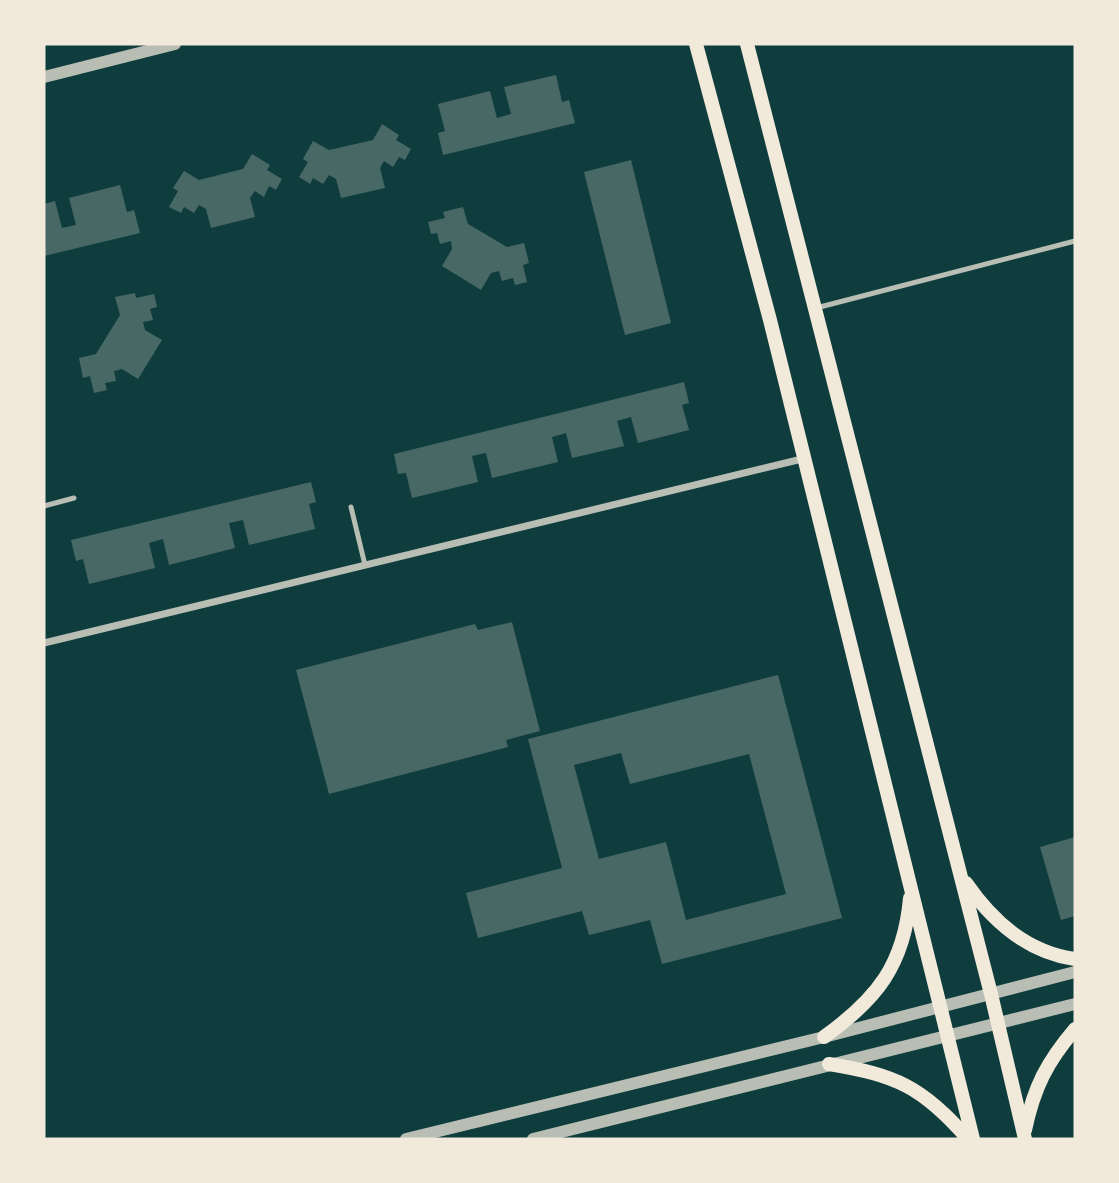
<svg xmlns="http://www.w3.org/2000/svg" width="1119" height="1183" viewBox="0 0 1119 1183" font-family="'PT Sans',sans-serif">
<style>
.building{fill:#486865;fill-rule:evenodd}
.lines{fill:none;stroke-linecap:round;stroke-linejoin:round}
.service{stroke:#b8beb3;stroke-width:5}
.minor{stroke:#b8beb3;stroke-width:7}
.tertiary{stroke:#b8beb3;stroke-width:12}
.secondary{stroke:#f1e9da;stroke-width:14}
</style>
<rect width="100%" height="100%" fill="#0f3d3e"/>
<!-- building -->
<path class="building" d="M 556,75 L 562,102 L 569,100 L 575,123 L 443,155 L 438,133 L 445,131 L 438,104 L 490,91 L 497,118 L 511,114 L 504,87 Z
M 382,124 L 399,135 L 396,140 L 411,149 L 405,160 L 399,157 L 393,167 L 384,161 L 380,168 L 385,188 L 341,198 L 336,179 L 329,175 L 323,184 L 313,178 L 310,184 L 299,177 L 308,162 L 303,159 L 313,141 L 329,150 L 373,140 Z
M 252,154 L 270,165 L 267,170 L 282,179 L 276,190 L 269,186 L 264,197 L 255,191 L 250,198 L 255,217 L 211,228 L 206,209 L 199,205 L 194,213 L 184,207 L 181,213 L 169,207 L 178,191 L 173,188 L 184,171 L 199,180 L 243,169 Z
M 631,160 L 671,323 L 625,335 L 584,172 Z
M 120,185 L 127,212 L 134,210 L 140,233 L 44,256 L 44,204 L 55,201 L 62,228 L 76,225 L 69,198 Z
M 463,207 L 468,224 L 507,247 L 524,243 L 529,263 L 523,265 L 527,282 L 515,285 L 513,278 L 502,281 L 499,271 L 491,273 L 481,290 L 442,266 L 452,249 L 451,241 L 440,244 L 437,233 L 431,234 L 428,222 L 445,218 L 443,212 Z
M 135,293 L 136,298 L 154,294 L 157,307 L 150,309 L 153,320 L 143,322 L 145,330 L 162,340 L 138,379 L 122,369 L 114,371 L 116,381 L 105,383 L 107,390 L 94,393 L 90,376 L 83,378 L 79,358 L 96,354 L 120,315 L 115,297 Z
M 684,382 L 689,403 L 682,405 L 689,430 L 638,443 L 631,417 L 617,421 L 624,446 L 572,458 L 566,433 L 552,437 L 558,462 L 492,478 L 486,453 L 472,456 L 478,482 L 412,498 L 406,473 L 398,474 L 394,454 Z
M 311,482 L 316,502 L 309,504 L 315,529 L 249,545 L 243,520 L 229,523 L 235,548 L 169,565 L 163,539 L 149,543 L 155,568 L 89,584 L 83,559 L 76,561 L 71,540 Z
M 512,622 L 540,731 L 506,740 L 508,747 L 329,794 L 296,670 L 475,624 L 478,630 Z
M 778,675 L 842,918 L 662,964 L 650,920 L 589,935 L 582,911 L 478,938 L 466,893 L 562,868 L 528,739 ZM 621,753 L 630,784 L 749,754 L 786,894 L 686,920 L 666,842 L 599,859 L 574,765 Z
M 1075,837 L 1075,916 L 1061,920 L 1040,847 Z"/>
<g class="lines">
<!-- service -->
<path class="service" d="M 816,308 L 1075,241
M 44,506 L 74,498
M 351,507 L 365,565"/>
<!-- minor -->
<path class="minor" d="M 44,643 L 802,459"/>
<!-- tertiary -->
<path class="tertiary" d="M 44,77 L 175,44
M 406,1139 L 824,1037 L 1075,972
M 533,1139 L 1075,1004"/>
<!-- secondary -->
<path class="secondary" d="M 696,44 L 770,320 L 973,1139
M 747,44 L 991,994 L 1025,1139
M 966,883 C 993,922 1027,952 1075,959
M 824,1037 C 877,999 904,965 910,898
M 829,1064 C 896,1075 923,1087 968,1139
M 1025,1130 C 1034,1087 1047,1062 1075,1029"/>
</g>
<!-- border -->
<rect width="1119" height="1183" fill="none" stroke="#f1e9da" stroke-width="91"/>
</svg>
